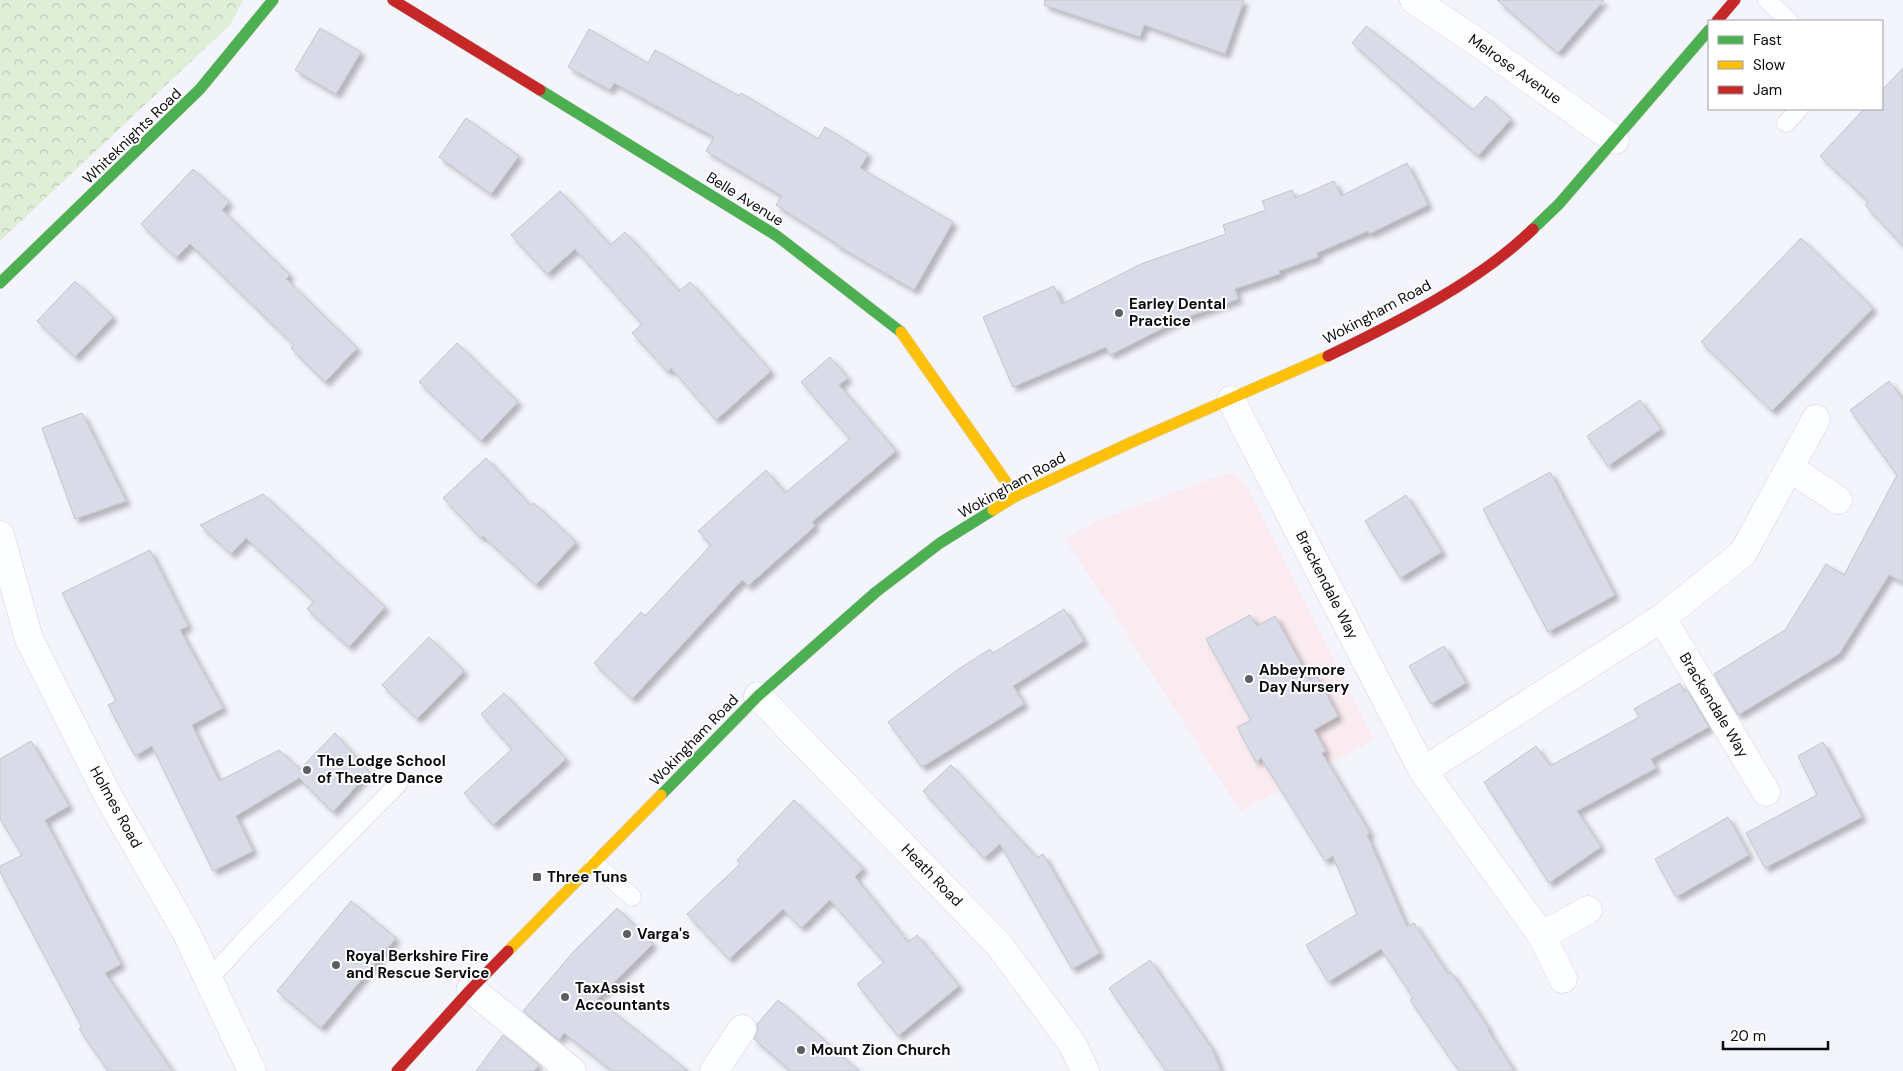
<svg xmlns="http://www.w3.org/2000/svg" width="1903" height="1071" viewBox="0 0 1903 1071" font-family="'DM Sans',sans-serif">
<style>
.education{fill:#f9ebef}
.forest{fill:url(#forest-crowns)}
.building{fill:#d9dce8;stroke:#c4c5ca;filter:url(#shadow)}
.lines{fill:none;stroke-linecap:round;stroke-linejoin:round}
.lane-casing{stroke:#d2d3d8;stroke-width:19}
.street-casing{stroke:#d2d3d8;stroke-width:29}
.fast-casing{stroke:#d2d3d8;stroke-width:12}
.slow-casing{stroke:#d2d3d8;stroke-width:12}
.jam-casing{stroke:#d2d3d8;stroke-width:12}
.lane{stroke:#fdfeff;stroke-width:18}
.street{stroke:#fdfeff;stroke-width:28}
.fast{stroke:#4caf50;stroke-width:11}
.slow{stroke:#ffc107;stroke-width:11}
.jam{stroke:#c62828;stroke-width:11}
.poi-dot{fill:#5d5e63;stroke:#fff;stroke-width:2}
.labels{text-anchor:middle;stroke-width:4;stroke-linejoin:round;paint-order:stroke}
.street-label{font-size:15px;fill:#0b0c10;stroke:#fff}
.poi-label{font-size:15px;font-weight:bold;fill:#0b0c10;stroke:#fff;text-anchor:start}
</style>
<defs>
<pattern id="forest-crowns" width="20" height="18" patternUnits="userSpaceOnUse" patternTransform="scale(1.25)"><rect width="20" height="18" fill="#dfeed6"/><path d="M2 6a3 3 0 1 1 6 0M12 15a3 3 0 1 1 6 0" fill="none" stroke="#becbb7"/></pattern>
<filter id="shadow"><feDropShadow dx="4.5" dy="4.5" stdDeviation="2.5" flood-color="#0004"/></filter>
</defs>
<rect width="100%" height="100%" fill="#f4f5fc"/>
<!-- education -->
<path class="education" d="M 1226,473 L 1237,475 L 1246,484 L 1374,740 L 1240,811 L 1065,538 L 1097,521 Z"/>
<!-- forest -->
<path class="forest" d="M 0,0 L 243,0 L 230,25 L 0,241 Z"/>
<!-- building -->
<path class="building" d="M 1045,0 L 1244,0 L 1225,54 L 1144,25 L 1140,37 L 1044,5 Z
M 1497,0 L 1604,0 L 1558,53 Z
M 1366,26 L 1473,110 L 1486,96 L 1511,119 L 1478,156 L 1352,43 Z
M 320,28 L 361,52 L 336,94 L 295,70 Z
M 589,29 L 648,63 L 655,50 L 739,96 L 741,93 L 818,139 L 825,127 L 868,154 L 860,168 L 953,222 L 914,290 L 835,244 L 836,243 L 776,205 L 782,196 L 706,151 L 714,137 L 614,83 L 610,90 L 568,67 Z
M 1903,68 L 1903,246 L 1865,205 L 1869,202 L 1820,156 L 1864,109 L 1882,109 L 1882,90 Z
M 466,118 L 519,156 L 491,194 L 439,157 Z
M 1407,163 L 1428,205 L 1369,234 L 1368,231 L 1317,253 L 1318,257 L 1279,271 L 1280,274 L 1235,289 L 1238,299 L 1179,320 L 1110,355 L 1106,347 L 1013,387 L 983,317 L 1054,286 L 1062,304 L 1141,264 L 1226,234 L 1223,225 L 1266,210 L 1262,201 L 1292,190 L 1295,198 L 1334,181 L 1341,196 Z
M 193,169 L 229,202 L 222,210 L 290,275 L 286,279 L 357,348 L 325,382 L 291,348 L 294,345 L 190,244 L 176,258 L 141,224 Z
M 560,191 L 610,245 L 625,232 L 679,291 L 690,282 L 771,371 L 716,420 L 671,368 L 668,372 L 632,333 L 642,324 L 575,249 L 547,274 L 511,235 Z
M 1801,238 L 1873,308 L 1772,411 L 1701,342 Z
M 75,281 L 113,317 L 75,357 L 37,321 Z
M 457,343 L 518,402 L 481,441 L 419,382 Z
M 830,357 L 848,378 L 839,385 L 896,451 L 812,522 L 815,526 L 748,586 L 742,580 L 632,699 L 594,663 L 641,612 L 645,616 L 711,545 L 698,531 L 766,470 L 785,493 L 850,439 L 801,382 Z
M 1889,381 L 1903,400 L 1903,582 L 1889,575 L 1839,654 L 1738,715 L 1714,674 L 1785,630 L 1826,564 L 1844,575 L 1897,475 L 1850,410 Z
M 1640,400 L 1661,429 L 1608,466 L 1587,436 Z
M 82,413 L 126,501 L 75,519 L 42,428 Z
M 486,458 L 531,506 L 534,503 L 576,542 L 536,585 L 483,536 L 481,538 L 443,498 Z
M 1550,472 L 1615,595 L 1548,632 L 1483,509 Z
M 263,494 L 385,607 L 349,647 L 307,609 L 314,601 L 246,538 L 231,554 L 200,525 Z
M 1406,495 L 1442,552 L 1400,578 L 1365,521 Z
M 150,550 L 188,626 L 180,630 L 223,708 L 192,725 L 219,781 L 279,750 L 300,769 L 335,733 L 369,772 L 333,812 L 299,778 L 236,816 L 253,851 L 213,871 L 152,746 L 135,756 L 108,705 L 116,701 L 62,593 Z
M 1064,609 L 1084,641 L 1013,686 L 1024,704 L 922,767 L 888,722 L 957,670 L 990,649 L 993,653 Z
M 1250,615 L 1257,626 L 1275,616 L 1310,680 L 1317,676 L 1338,716 L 1314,730 L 1326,751 L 1322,753 L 1370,833 L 1367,835 L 1407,927 L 1414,923 L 1448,974 L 1451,972 L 1489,1029 L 1488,1030 L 1514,1071 L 1459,1071 L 1410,1000 L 1413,998 L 1381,949 L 1328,982 L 1306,945 L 1357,914 L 1333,856 L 1325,861 L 1261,758 L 1256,762 L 1237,727 L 1251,720 L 1206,639 Z
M 429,637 L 464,671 L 417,719 L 382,685 Z
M 1444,646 L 1466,683 L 1431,704 L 1409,666 Z
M 1680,683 L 1684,692 L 1687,690 L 1709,727 L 1651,759 L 1656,768 L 1577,811 L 1601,847 L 1549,883 L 1484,782 L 1536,746 L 1550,766 L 1639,717 L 1634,709 Z
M 504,693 L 566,759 L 493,825 L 464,793 L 512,749 L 481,714 Z
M 31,741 L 69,806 L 45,820 L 121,964 L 105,973 L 172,1071 L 108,1071 L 79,1029 L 82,1027 L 0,872 L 0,866 L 22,855 L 0,819 L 0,759 Z
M 1823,742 L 1862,817 L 1765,868 L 1746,833 L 1817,795 L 1798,756 Z
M 951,765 L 1037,858 L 1043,854 L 1100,953 L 1072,969 L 1000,844 L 984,858 L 923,791 Z
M 794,800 L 863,868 L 855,877 L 908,942 L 917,935 L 959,986 L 898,1036 L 857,984 L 884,962 L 830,900 L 801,928 L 783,909 L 729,959 L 687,914 L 740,864 L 737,860 Z
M 1728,817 L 1749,855 L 1676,897 L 1655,859 Z
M 351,901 L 396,938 L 321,1028 L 277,991 Z
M 617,908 L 653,944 L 597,999 L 688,1071 L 613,1071 L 564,1033 L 559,1040 L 523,1011 L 574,951 Z
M 1150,960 L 1212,1049 L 1221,1071 L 1166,1071 L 1109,988 Z
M 778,1000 L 815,1032 L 859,1071 L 791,1071 L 754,1039 L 758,1030 L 757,1024 Z
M 503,1035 L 539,1065 L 534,1071 L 476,1071 Z"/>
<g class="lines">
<!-- lane casing -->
<g class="lane-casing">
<path id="lane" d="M 1767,0 L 1789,21
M 1786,123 L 1799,109
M 594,863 L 632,897
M 209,979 L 249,935 L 398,784"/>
</g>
<!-- street casing -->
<g class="street-casing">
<path id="street" d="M 1414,0 L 1480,44 L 1615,140
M 1231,400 L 1423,771 L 1542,936 L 1563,979
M 1790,468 L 1838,500
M 0,535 L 29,639 L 107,794 L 186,932 L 252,1071
M 1662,618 L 1766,792
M 758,696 L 1000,946 L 1073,1045 L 1085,1071
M 1423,771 L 1662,618 L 1743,553 L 1816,419
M 1542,936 L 1588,910
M 471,989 L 572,1071
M 714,1071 L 742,1029"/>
</g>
<!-- fast casing -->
<g class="fast-casing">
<path id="fast" d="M 540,90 L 777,236 L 901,332
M 1533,229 L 1559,204 L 1709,30
M 0,283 L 200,89 L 273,0
M 661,795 L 758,696 L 876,592 L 940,543 L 993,510"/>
</g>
<!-- slow casing -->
<g class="slow-casing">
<path id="slow" d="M 901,332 L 1016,496
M 993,510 L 1016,496 L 1132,442 L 1328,356
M 508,951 L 661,795"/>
</g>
<!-- jam casing -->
<g class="jam-casing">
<path id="jam" d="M 393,0 L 540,90
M 1717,21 L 1735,0
M 1328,356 C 1396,323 1479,282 1533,229
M 397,1071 L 471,989 L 508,951"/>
</g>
<!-- lane -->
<use href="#lane" class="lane"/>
<!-- street -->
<use href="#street" class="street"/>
<!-- fast -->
<use href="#fast" class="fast"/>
<!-- slow -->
<use href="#slow" class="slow"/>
<!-- jam -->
<use href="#jam" class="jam"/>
</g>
<!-- markers -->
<g class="poi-dot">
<circle cx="1119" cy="313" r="5"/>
<circle cx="1249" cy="679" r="5"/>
<circle cx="307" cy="770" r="5"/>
<rect x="532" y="872" width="10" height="10" rx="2.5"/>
<circle cx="627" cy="934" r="5"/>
<circle cx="336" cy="965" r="5"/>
<circle cx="565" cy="997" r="5"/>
<circle cx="801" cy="1050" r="5"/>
</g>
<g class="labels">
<!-- street labels -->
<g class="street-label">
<text transform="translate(1515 69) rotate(35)" y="5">Melrose Avenue</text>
<text transform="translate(132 136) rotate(-44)" y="5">Whiteknights Road</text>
<text transform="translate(745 199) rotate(32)" y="5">Belle Avenue</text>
<text transform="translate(1377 312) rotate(-28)" y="5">Wokingham Road</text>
<text transform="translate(1012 485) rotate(-29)" y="5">Wokingham Road</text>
<text transform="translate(1327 585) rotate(63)" y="5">Brackendale Way</text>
<text transform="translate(1714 705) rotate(59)" y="5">Brackendale Way</text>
<text transform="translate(694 740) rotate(-46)" y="5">Wokingham Road</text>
<text transform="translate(116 807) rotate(61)" y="5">Holmes Road</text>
<text transform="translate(932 875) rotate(46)" y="5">Heath Road</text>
</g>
<!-- poi labels -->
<g class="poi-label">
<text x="1129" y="309">Earley Dental<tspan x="1129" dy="17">Practice</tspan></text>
<text x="1259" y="675">Abbeymore<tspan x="1259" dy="17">Day Nursery</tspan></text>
<text x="317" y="766">The Lodge School<tspan x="317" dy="17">of Theatre Dance</tspan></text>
<text x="547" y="882">Three Tuns</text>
<text x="637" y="939">Varga's</text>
<text x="346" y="961">Royal Berkshire Fire<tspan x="346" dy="17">and Rescue Service</tspan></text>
<text x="575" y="993">TaxAssist<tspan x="575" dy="17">Accountants</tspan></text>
<text x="811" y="1055">Mount Zion Church</text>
</g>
</g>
<!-- legend -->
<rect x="1708" y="20" width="175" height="90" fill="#ffffff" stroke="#9d9e9f"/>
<rect x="1718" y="36" width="25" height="8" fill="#4caf50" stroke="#9d9e9f"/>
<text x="1753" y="45" font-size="15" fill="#0b0c10">Fast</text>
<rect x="1718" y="61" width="25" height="8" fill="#ffc107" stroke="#9d9e9f"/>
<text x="1753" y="70" font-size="15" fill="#0b0c10">Slow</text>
<rect x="1718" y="86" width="25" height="8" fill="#c62828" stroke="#9d9e9f"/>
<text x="1753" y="95" font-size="15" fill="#0b0c10">Jam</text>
<!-- scale -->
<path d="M1723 1041v8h105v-8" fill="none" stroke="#0b0c10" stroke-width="2.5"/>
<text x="1730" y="1041" font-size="15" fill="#0b0c10" stroke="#ffffff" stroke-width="4" paint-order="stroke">20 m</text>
</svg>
